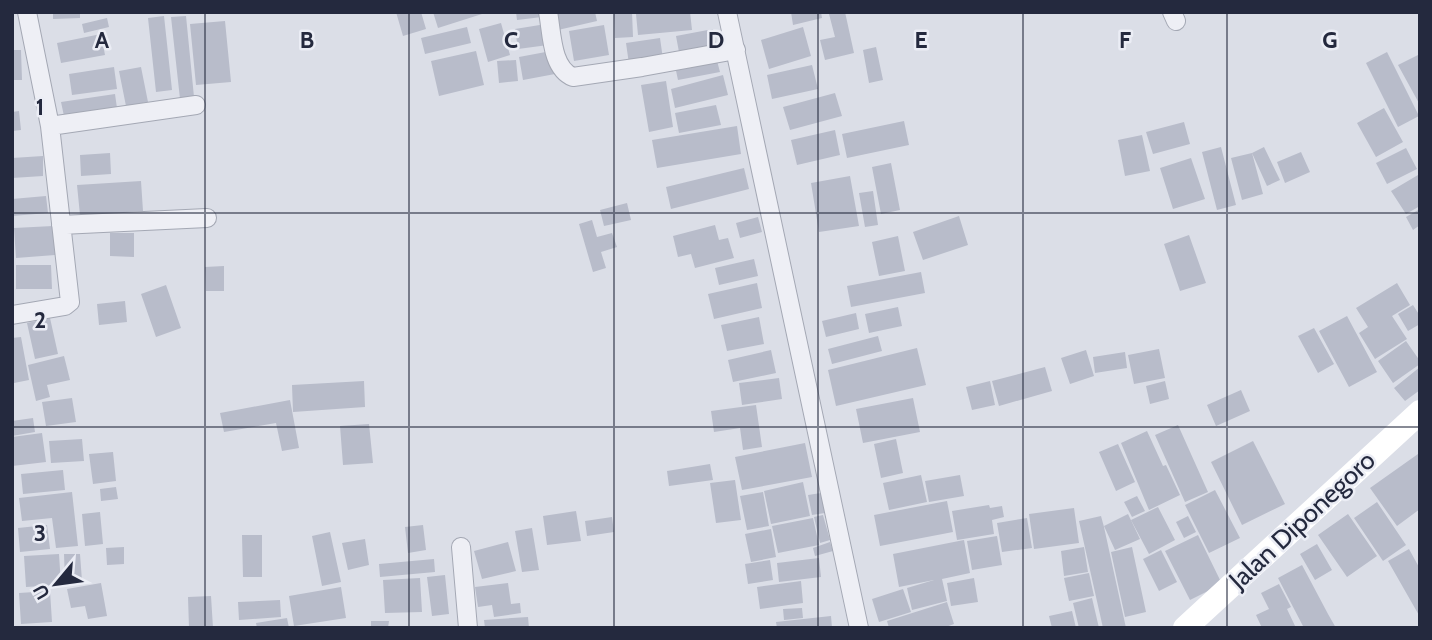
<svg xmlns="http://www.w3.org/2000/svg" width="1432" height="640" viewBox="0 0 1432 640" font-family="Cabin,sans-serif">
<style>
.building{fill:#b8bcca}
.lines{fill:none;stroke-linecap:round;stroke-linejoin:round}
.minor-casing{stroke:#a4a8b4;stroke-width:20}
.minor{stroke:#eeeff5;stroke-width:18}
.secondary{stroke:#fff;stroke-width:24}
.grid{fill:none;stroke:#24293e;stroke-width:2;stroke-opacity:0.55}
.labels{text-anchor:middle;stroke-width:5;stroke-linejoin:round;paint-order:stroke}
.street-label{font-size:26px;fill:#24293e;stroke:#ebedf5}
.grid-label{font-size:23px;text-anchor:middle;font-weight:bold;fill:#24293e;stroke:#ebedf5;stroke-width:5;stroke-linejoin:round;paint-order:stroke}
</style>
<rect width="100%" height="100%" fill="#dbdee7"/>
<!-- building -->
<path class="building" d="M 53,12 L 80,12 L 80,18 L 53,19 Z
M 396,12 L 421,12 L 426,29 L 403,36 Z
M 433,12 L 482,12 L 482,14 L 438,28 Z
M 516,12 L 541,12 L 542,17 L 517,20 Z
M 554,12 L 595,12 L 597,21 L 558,30 Z
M 614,12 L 632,12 L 633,37 L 615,38 Z
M 650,12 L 690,12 L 692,30 L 638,35 L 636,14 Z
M 791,12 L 821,12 L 822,18 L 793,25 Z
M 836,12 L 845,12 L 854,53 L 825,60 L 820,40 L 835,37 L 829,14 Z
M 164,16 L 172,90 L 156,92 L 148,18 Z
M 186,16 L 194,97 L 180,99 L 171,17 Z
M 107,18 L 109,27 L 84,33 L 82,24 Z
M 225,21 L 231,82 L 196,85 L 190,24 Z
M 501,23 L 510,55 L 488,62 L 479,29 Z
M 546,24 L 548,45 L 518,49 L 515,29 Z
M 604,25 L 609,55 L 574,61 L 569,31 Z
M 467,27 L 471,43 L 425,54 L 421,38 Z
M 803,27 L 811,56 L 769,69 L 761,40 Z
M 713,29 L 716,45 L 679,52 L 676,36 Z
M 101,34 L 105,55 L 61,63 L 57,43 Z
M 660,38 L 663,59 L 629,64 L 626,43 Z
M 876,47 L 883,80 L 869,83 L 863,50 Z
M 12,50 L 21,50 L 22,80 L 12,80 Z
M 476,51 L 484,85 L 439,96 L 431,61 Z
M 551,51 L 555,74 L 523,80 L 519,57 Z
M 1387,52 L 1419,116 L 1398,127 L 1366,63 Z
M 1420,54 L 1420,105 L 1398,65 Z
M 716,57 L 720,72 L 678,80 L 675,66 Z
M 516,60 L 518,81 L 499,83 L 497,61 Z
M 812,65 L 818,89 L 772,99 L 767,75 Z
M 114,67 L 117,89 L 72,95 L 69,74 Z
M 141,67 L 148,102 L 126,106 L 119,71 Z
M 723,75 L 728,95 L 675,108 L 671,89 Z
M 666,81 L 673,127 L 649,132 L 641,85 Z
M 835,93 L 842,116 L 790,130 L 783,107 Z
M 115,94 L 117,108 L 64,116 L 61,102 Z
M 716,105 L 721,125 L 679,133 L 675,113 Z
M 1384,108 L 1403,142 L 1376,157 L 1357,123 Z
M 19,111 L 21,130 L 12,131 L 12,112 Z
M 904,121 L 909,145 L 847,158 L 842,134 Z
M 1184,122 L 1190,144 L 1153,154 L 1146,132 Z
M 737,126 L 741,154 L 657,168 L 652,140 Z
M 835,130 L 840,155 L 797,165 L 791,140 Z
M 1142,135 L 1150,171 L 1125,176 L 1118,140 Z
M 1221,147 L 1236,205 L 1217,210 L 1202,152 Z
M 1264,147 L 1280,180 L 1267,186 L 1252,153 Z
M 1406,148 L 1417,169 L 1387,184 L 1376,163 Z
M 1301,152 L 1310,172 L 1285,183 L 1277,162 Z
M 110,153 L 111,174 L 81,176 L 80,155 Z
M 1252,153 L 1263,194 L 1242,200 L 1231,158 Z
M 43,156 L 43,176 L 12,178 L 12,158 Z
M 1191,158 L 1205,199 L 1173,209 L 1160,168 Z
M 891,163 L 900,210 L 881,214 L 872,167 Z
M 744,168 L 749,189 L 671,209 L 666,187 Z
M 1418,175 L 1420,179 L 1420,206 L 1406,214 L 1391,191 Z
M 850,176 L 859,226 L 819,232 L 811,183 Z
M 141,181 L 143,211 L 80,215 L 77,185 Z
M 873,191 L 878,225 L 865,227 L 859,193 Z
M 46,196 L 48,213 L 12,216 L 12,199 Z
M 627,203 L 631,220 L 604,226 L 600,210 Z
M 1420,209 L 1420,225 L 1413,230 L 1406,217 Z
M 959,216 L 968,245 L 923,260 L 913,232 Z
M 758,217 L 762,232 L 740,238 L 736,223 Z
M 592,220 L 597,237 L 612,233 L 617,247 L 601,252 L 606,268 L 593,272 L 579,224 Z
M 715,225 L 719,240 L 728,238 L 734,258 L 695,268 L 691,254 L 678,257 L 673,236 Z
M 53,226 L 55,255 L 16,258 L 14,228 Z
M 110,233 L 134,233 L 134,257 L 110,256 Z
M 1189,235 L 1206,283 L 1180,291 L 1164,244 Z
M 898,236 L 905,271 L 879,276 L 872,242 Z
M 754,259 L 758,276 L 719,285 L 715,268 Z
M 16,265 L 51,265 L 52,289 L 16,289 Z
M 224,266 L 224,291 L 206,291 L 205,267 Z
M 921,272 L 925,293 L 851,307 L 847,286 Z
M 757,283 L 762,308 L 714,319 L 708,294 Z
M 1397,283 L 1410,305 L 1392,316 L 1407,339 L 1375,359 L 1359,333 L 1368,327 L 1356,308 Z
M 166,285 L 181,328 L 156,337 L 141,294 Z
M 125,301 L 127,322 L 99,325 L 97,304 Z
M 1413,305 L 1420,316 L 1420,324 L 1408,331 L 1398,314 Z
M 898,307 L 902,326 L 869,333 L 865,314 Z
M 856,313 L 859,329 L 826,337 L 822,321 Z
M 1347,316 L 1377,372 L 1349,387 L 1319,331 Z
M 759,317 L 764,344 L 727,351 L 721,325 Z
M 50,318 L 58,354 L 35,359 L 27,323 Z
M 1314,328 L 1334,364 L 1318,373 L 1298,336 Z
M 878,336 L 882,351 L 832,364 L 828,349 Z
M 21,337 L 29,380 L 14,383 L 12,338 Z
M 1406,341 L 1420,361 L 1420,364 L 1393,383 L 1378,361 Z
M 917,348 L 926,385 L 836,406 L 828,370 Z
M 1159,349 L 1165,378 L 1134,384 L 1128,355 Z
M 771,350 L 776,373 L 733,382 L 728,360 Z
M 1086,350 L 1094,376 L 1070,384 L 1061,358 Z
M 1125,352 L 1127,368 L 1095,373 L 1093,357 Z
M 64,356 L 70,380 L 47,385 L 50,397 L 36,401 L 28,365 Z
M 1045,367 L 1052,391 L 999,406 L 992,381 Z
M 1420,367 L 1420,390 L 1405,401 L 1394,388 Z
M 779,378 L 782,399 L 742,405 L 739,383 Z
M 364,381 L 365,407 L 293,412 L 292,385 Z
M 990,381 L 995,405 L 972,410 L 966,387 Z
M 1165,381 L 1169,399 L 1150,404 L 1146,386 Z
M 1241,390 L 1250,411 L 1216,426 L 1207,405 Z
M 72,398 L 76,422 L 46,426 L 42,402 Z
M 913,398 L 920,432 L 863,443 L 856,409 Z
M 290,400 L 299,448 L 282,451 L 276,423 L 224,432 L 220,413 Z
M 756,405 L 762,447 L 743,450 L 740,428 L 714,432 L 711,411 Z
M 33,418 L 35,432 L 12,436 L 12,421 Z
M 369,424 L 373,463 L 343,465 L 340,426 Z
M 1178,425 L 1208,492 L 1185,502 L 1155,435 Z
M 1147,431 L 1163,466 L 1166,465 L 1180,495 L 1149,510 L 1121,443 Z
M 42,433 L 46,462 L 12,466 L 12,437 Z
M 82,439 L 84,461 L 51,463 L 49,441 Z
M 896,439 L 903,473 L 881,478 L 874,444 Z
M 1253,441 L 1285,504 L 1242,525 L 1211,462 Z
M 805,443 L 812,477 L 742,490 L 735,457 Z
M 1118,444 L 1135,482 L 1116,491 L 1099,452 Z
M 113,452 L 116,481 L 93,484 L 89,454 Z
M 1418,454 L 1420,457 L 1420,509 L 1397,526 L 1370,488 Z
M 710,464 L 713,480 L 669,486 L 667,471 Z
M 63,470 L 65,490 L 23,494 L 21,474 Z
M 921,475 L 927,502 L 889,510 L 883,483 Z
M 960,475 L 964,496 L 929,502 L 925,481 Z
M 735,480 L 741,520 L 716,523 L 710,483 Z
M 803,482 L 810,516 L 771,524 L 764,491 Z
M 116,487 L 118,499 L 101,501 L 100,489 Z
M 1215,490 L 1240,538 L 1209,553 L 1185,505 Z
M 72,492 L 78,546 L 56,548 L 52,518 L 22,521 L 19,498 Z
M 763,492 L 769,526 L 747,530 L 740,496 Z
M 821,493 L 825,513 L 812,515 L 808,495 Z
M 1137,496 L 1145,511 L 1132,517 L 1124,502 Z
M 947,501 L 953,532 L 880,546 L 874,515 Z
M 1377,502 L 1406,545 L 1383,561 L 1354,518 Z
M 989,505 L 990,508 L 1002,506 L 1004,517 L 992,520 L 994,534 L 957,540 L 952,511 Z
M 1158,507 L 1175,540 L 1149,554 L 1131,520 Z
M 1074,508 L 1079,543 L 1034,549 L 1029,514 Z
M 576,511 L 581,541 L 547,545 L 543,516 Z
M 100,512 L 103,544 L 85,546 L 82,514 Z
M 1128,514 L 1140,539 L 1115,550 L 1104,526 Z
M 1348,514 L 1377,556 L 1347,577 L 1318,535 Z
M 823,515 L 830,540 L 820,543 L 814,517 Z
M 1101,516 L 1104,527 L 1126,628 L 1103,628 L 1079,521 Z
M 1188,516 L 1196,532 L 1184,538 L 1176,522 Z
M 612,517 L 614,532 L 587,536 L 585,521 Z
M 813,518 L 819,545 L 778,553 L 772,526 Z
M 1027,518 L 1032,548 L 1002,552 L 997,523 Z
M 47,525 L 50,549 L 20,552 L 18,528 Z
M 423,525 L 426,550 L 408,553 L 405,527 Z
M 532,528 L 539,570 L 522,572 L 515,531 Z
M 771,529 L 776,557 L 751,562 L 745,534 Z
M 330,532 L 341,582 L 322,586 L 312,536 Z
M 242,535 L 262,535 L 262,577 L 243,577 Z
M 1198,535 L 1222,584 L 1190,600 L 1165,551 Z
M 997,536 L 1002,565 L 972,570 L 967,541 Z
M 365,539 L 369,565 L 348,570 L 342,543 Z
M 964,540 L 970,573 L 942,579 L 947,601 L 912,610 L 907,588 L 934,580 L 899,587 L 893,554 Z
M 508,542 L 516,571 L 482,579 L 474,551 Z
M 830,542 L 833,551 L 815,556 L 813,548 Z
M 1317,544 L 1332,570 L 1315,580 L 1300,554 Z
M 124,547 L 124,564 L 107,565 L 106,548 Z
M 1084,547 L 1088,572 L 1064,576 L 1061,551 Z
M 1132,547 L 1146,612 L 1125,617 L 1111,552 Z
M 1409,549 L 1420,569 L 1420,617 L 1388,561 Z
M 1161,550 L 1177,582 L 1159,591 L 1143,559 Z
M 59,554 L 61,585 L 26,587 L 24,556 Z
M 64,554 L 80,554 L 82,581 L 65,581 Z
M 819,558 L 821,577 L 779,582 L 777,563 Z
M 434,559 L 435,572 L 380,577 L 379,564 Z
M 770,560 L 773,580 L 748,584 L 745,564 Z
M 1302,565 L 1328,614 L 1336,628 L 1304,628 L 1278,578 Z
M 1089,573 L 1094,596 L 1069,601 L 1064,578 Z
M 445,575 L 449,614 L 432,616 L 427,577 Z
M 420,578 L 422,612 L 385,613 L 383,580 Z
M 974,578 L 978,602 L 951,606 L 947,583 Z
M 801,581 L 803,603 L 760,609 L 757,587 Z
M 101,583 L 107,616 L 88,619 L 85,606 L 71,608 L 67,589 Z
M 508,583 L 511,604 L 520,603 L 521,613 L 494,617 L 492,605 L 478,607 L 475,587 Z
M 1279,584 L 1291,607 L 1287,609 L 1296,628 L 1262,628 L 1256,615 L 1269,609 L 1261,593 Z
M 341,587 L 346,618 L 294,626 L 289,596 Z
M 903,589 L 911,612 L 879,622 L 872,599 Z
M 50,591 L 52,622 L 21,624 L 19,593 Z
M 211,596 L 213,628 L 189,628 L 188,597 Z
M 1092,598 L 1099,628 L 1079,628 L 1073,603 Z
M 280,600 L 281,617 L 239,620 L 238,602 Z
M 947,602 L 954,624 L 943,628 L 889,628 L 887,621 Z
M 802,608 L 803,618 L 784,620 L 783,609 Z
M 1072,611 L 1076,628 L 1052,628 L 1049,616 Z
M 831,616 L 832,628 L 777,628 L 776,622 Z
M 528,617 L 529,628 L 485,628 L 484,620 Z
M 287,618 L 289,628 L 257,628 L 256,623 Z
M 371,621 L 389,621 L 388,628 L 371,628 Z"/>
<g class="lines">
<!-- minor casing -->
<g class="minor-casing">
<path id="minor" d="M 548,12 C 552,32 551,68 573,77 L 642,67 L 736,50
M 727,12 L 859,628
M 1172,12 L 1176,21
M 50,126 L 196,105
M 61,225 L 207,218
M 12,315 L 65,306 L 70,302 L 50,126 L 27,12
M 461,547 L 468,628"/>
</g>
<!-- minor -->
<use href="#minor" class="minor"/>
<!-- secondary -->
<path class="secondary" d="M 1185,628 L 1420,412"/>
</g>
<!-- grid -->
<path class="grid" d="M 205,12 L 205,628M 409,12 L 409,628M 614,12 L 614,628M 818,12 L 818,628M 1023,12 L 1023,628M 1227,12 L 1227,628M 12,213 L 1420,213M 12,427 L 1420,427"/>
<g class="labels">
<!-- street labels -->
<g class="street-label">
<text transform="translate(1302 520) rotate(-43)" y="9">Jalan Diponegoro</text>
</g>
</g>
<g class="grid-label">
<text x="102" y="48">A</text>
<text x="307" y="48">B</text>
<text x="511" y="48">C</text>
<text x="716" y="48">D</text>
<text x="921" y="48">E</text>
<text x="1125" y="48">F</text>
<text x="1330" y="48">G</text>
<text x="40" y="115">1</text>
<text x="40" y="328">2</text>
<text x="40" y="541">3</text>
</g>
<!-- border -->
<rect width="1432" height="640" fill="none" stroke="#24293e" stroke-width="28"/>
<!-- north arrow -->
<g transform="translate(56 584) rotate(241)" stroke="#ebedf5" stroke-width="5" paint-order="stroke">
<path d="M0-5L12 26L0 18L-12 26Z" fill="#24293e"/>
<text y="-10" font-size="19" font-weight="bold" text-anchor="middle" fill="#24293e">U</text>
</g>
</svg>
